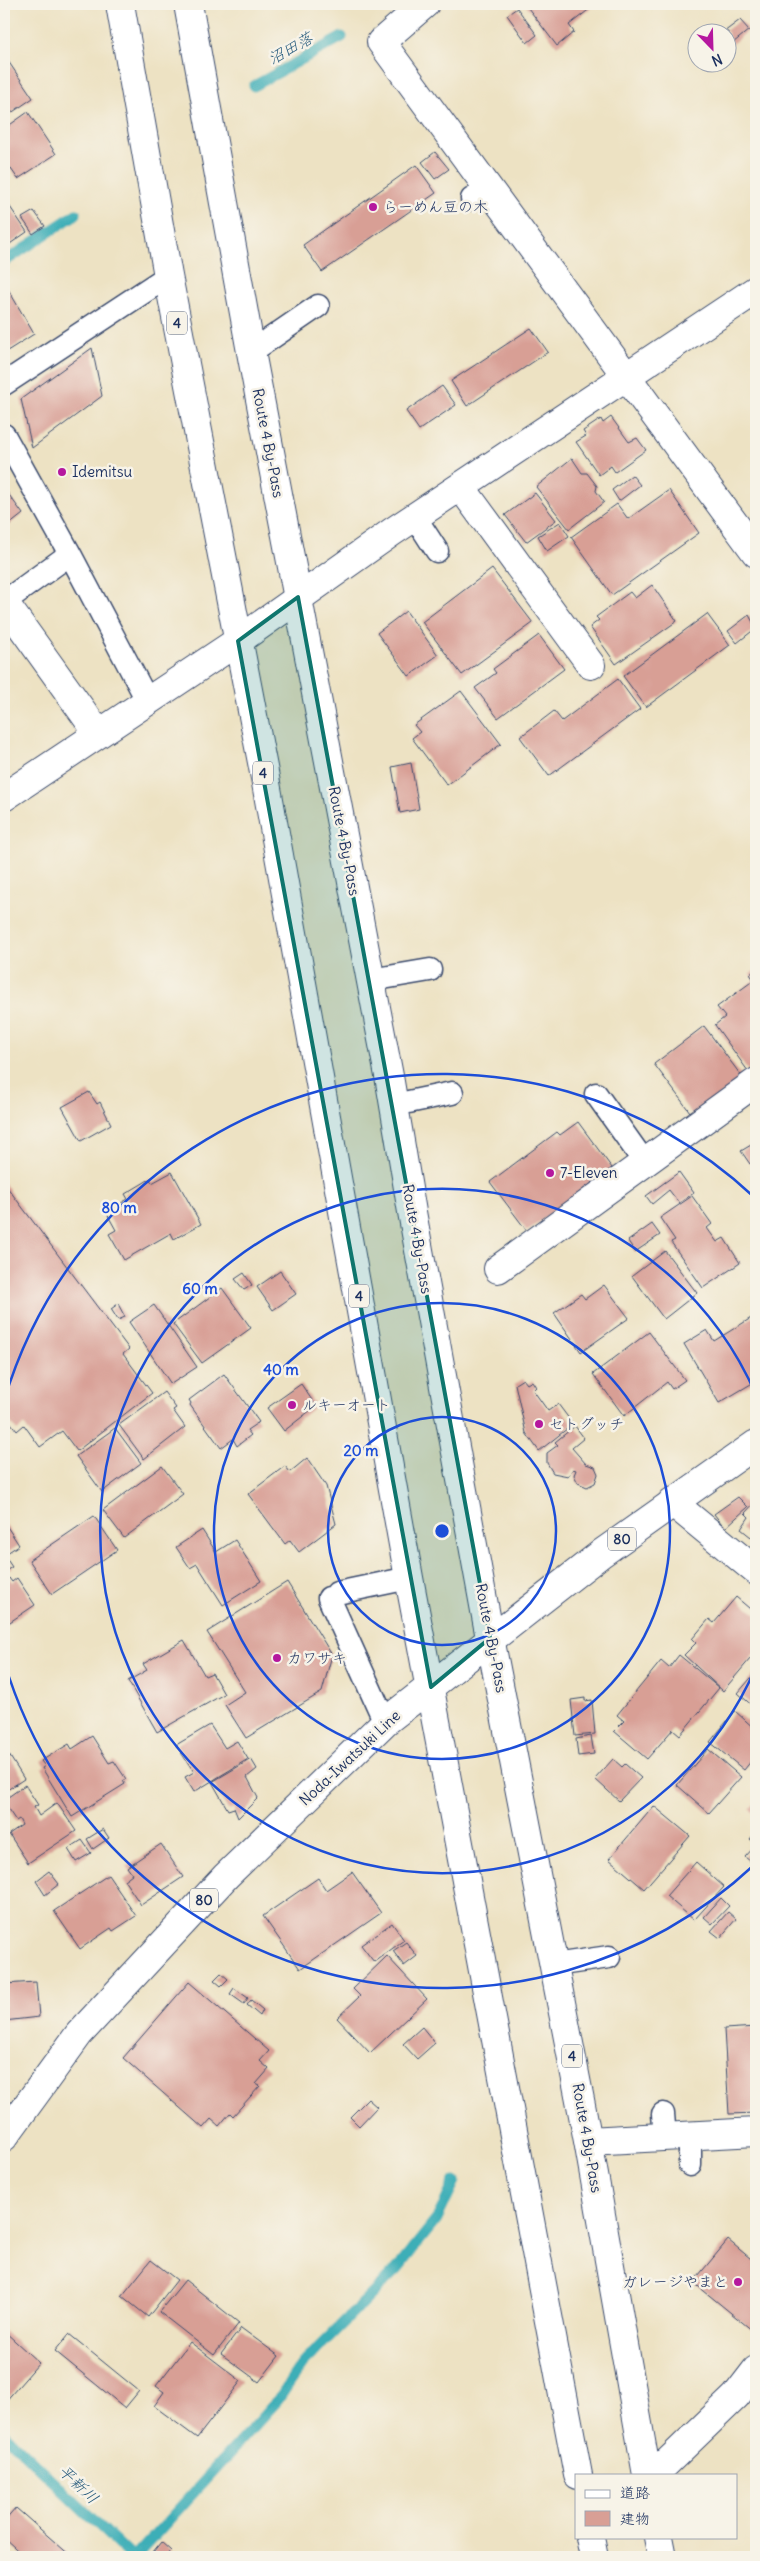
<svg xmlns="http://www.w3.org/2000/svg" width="760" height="2561" viewBox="0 0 760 2561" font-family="Delius,'Klee One',sans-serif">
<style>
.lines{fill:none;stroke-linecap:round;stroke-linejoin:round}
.stream{stroke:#3daeb7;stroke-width:11}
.building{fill:#d89f95}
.lane-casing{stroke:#3a4a6d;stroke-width:25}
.street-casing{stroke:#3a4a6d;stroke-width:30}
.primary-casing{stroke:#3a4a6d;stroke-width:30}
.highway-casing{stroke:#3a4a6d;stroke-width:30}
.lane{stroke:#fff;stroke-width:22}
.street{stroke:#fff;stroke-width:28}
.primary{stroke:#fff;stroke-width:28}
.highway{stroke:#fff;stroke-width:28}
.marked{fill:#0f766e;fill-opacity:0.2;stroke:#0f766e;stroke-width:4;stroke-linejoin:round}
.ring{fill:none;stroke:#1d4ed8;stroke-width:2.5}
.poi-dot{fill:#b5179e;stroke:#f7f3e8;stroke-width:2}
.labels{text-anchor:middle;stroke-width:5;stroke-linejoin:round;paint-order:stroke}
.shield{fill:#f7f3e8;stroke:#5d6a87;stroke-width:1}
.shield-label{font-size:14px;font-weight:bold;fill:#1b2f5e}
.poi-label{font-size:15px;fill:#1b2f5e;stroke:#f7f3e8;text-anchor:start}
.street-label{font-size:15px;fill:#1b2f5e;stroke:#f7f3e8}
.water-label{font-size:16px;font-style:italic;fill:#275b7d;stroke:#f7f3e8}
.centre{fill:#1d4ed8;stroke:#f7f3e8;stroke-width:2.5}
.ring-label{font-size:15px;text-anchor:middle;font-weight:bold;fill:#1d4ed8;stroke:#f7f3e8;stroke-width:5;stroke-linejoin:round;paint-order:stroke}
</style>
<rect width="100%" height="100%" fill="#f7f3e8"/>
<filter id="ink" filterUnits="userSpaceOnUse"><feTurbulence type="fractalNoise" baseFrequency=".02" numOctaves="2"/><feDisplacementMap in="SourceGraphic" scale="10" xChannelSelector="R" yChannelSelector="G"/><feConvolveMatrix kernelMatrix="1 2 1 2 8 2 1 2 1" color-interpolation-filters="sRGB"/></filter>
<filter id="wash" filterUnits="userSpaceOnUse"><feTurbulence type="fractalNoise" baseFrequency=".0096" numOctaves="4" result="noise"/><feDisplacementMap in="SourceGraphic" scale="20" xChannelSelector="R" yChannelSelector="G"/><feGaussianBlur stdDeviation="1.12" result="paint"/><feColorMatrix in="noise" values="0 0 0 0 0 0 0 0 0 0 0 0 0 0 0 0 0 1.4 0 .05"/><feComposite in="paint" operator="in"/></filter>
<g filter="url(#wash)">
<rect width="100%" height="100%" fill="#ede2c3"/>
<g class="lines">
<!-- stream -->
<path class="stream" d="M 254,86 L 342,37
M 4,262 L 76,214
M 4,2434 L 132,2557
M 135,2557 L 278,2400 L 302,2364 L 397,2269 L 437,2219 L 455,2181"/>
</g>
<g id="blocks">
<!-- building -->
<path class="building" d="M 525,4 L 596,4 L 569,25 L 574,32 L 557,46 Z
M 517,8 L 537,35 L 527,43 L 507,15 Z
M 740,20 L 749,30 L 728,47 L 728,32 L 724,32 Z
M 4,55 L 33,98 L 4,118 Z
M 28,112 L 56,154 L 18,179 L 4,159 L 4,129 Z
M 435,152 L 449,169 L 435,179 L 422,162 Z
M 416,165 L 436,193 L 322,272 L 303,245 Z
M 4,198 L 27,232 L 4,248 Z
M 34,211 L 45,226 L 33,234 L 22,218 Z
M 8,289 L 34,334 L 4,353 L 4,291 Z
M 531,328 L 548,352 L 467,406 L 451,381 Z
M 92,348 L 102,396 L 32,448 L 21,399 Z
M 442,386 L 456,405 L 419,430 L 406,411 Z
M 611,417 L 629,442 L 637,438 L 646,450 L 615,472 L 611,466 L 599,475 L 576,442 L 586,436 L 583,431 L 601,419 L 603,423 Z
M 572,458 L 582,473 L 587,473 L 597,486 L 596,491 L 604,502 L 569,529 L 536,487 Z
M 632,475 L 640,485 L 619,501 L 612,490 Z
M 4,488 L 23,514 L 4,529 Z
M 669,490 L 699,533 L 612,595 L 571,537 L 617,504 L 628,519 Z
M 535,493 L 556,520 L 526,542 L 505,515 Z
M 560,522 L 569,536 L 547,551 L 538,536 Z
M 492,569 L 533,623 L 462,675 L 422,622 Z
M 652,585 L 677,621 L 616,664 L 590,627 L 599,620 L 596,617 L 630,592 L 635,598 Z
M 406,611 L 438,655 L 409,676 L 377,633 Z
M 707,614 L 730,645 L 646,707 L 623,676 Z
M 749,615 L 756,628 L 737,643 L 728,631 Z
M 539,635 L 564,669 L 498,718 L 475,688 L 496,673 L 493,669 Z
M 618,679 L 640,709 L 549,776 L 520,737 L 554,711 L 562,721 Z
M 461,691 L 501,744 L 447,785 L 412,738 L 420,732 L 414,725 Z
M 411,763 L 419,809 L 400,813 L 392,767 Z
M 756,970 L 756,1050 L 752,1053 L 756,1059 L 756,1065 L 748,1071 L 715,1025 L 725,1017 L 717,1007 L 754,980 L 750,974 Z
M 704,1026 L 743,1078 L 693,1116 L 654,1064 Z
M 89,1092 L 97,1104 L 100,1102 L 111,1124 L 81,1141 L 62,1107 Z
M 578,1122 L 612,1168 L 527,1231 L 490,1182 L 557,1132 L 560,1135 Z
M 756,1142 L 756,1160 L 750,1164 L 741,1151 Z
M 172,1172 L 201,1224 L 174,1239 L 171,1233 L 124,1260 L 109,1234 L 116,1230 L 106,1212 L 128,1199 L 125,1194 L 150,1179 L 152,1183 Z
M 679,1172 L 694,1193 L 679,1203 L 669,1190 L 652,1204 L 646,1196 Z
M 4,1183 L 129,1349 L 123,1354 L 152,1393 L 77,1451 L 62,1431 L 40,1447 L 24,1425 L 17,1431 L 4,1414 Z
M 692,1196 L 712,1224 L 707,1228 L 717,1242 L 724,1238 L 740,1263 L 703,1288 L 671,1242 L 675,1240 L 660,1218 Z
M 652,1224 L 660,1235 L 635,1252 L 628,1241 Z
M 665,1251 L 697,1293 L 664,1319 L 632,1276 Z
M 280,1271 L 296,1294 L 273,1310 L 257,1287 Z
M 244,1273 L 252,1285 L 244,1290 L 235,1279 Z
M 604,1285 L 629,1318 L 581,1352 L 554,1313 L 581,1294 L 585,1299 Z
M 222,1288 L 251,1328 L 202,1363 L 173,1324 Z
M 118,1304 L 125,1317 L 118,1320 L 111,1309 Z
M 154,1305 L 197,1367 L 171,1384 L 129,1322 Z
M 756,1315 L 756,1381 L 719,1403 L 684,1344 L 707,1330 L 714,1341 Z
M 649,1332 L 685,1380 L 672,1389 L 667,1382 L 624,1416 L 593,1374 Z
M 224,1374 L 259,1422 L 247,1430 L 251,1435 L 237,1446 L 233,1439 L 221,1448 L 190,1405 L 191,1403 L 189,1400 Z
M 523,1379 L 527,1384 L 532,1381 L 536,1387 L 533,1390 L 548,1411 L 558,1404 L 573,1424 L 539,1451 L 526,1433 L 515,1384 Z
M 301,1384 L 316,1406 L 284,1431 L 267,1408 Z
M 164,1392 L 176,1408 L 173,1410 L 185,1427 L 144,1459 L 119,1425 Z
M 575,1426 L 584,1438 L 572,1448 L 586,1464 L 595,1467 L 598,1474 L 595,1483 L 587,1487 L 578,1483 L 574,1475 L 576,1470 L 573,1469 L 568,1476 L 553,1473 L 547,1463 L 547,1453 L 558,1445 L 555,1442 Z
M 115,1428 L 141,1463 L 102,1492 L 76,1456 Z
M 307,1458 L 326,1486 L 336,1524 L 299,1552 L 290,1540 L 285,1544 L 248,1494 L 285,1466 L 290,1472 Z
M 162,1466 L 183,1494 L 124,1538 L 103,1510 Z
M 738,1497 L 748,1507 L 725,1528 L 714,1514 Z
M 756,1501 L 756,1541 L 741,1529 L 749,1517 L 745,1513 Z
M 94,1516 L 117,1550 L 52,1594 L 29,1560 Z
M 4,1522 L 19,1545 L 4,1555 L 12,1567 L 4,1572 Z
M 202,1530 L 216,1552 L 235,1540 L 261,1581 L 223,1605 L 197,1564 L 190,1568 L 176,1547 Z
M 9,1578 L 12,1582 L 17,1578 L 35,1605 L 4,1626 L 4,1581 Z
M 287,1582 L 332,1655 L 322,1692 L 246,1738 L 225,1705 L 245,1692 L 207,1632 Z
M 736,1597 L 756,1614 L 756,1652 L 723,1691 L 684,1655 L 696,1643 L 692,1639 L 709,1619 L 714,1623 Z
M 184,1640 L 205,1676 L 212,1673 L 224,1694 L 157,1732 L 128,1681 L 147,1670 L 143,1664 Z
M 679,1655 L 719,1688 L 680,1735 L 673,1729 L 647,1759 L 614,1731 L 624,1721 L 617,1715 L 661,1661 L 669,1668 Z
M 756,1672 L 756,1709 L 738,1693 Z
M 585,1698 L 585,1701 L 592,1700 L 595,1734 L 575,1736 L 571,1700 Z
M 735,1711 L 756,1730 L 753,1734 L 756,1737 L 756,1755 L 744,1770 L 710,1742 Z
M 210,1725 L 225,1748 L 237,1741 L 248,1759 L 194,1792 L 185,1777 L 194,1772 L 176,1745 Z
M 92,1736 L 109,1763 L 114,1761 L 126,1779 L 123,1781 L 125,1784 L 72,1817 L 42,1768 L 45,1766 L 41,1761 L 69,1744 L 72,1749 Z
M 591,1736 L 594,1754 L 578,1756 L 576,1739 Z
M 4,1747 L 24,1779 L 4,1792 Z
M 708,1749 L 741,1777 L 709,1813 L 677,1785 Z
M 251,1759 L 257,1769 L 247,1777 L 258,1798 L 238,1818 L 234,1808 L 228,1810 L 212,1782 Z
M 613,1759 L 622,1767 L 625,1764 L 641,1778 L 619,1801 L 595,1779 Z
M 25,1785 L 38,1805 L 34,1807 L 39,1816 L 57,1803 L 76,1831 L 28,1863 L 9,1834 L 22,1825 L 19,1819 L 16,1821 L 4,1803 L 4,1800 Z
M 756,1802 L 756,1815 L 750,1809 Z
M 654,1806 L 690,1836 L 644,1889 L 609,1859 Z
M 103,1829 L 109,1838 L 93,1849 L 87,1839 Z
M 756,1832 L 756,1866 L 745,1857 L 756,1845 L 750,1839 Z
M 82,1840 L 91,1853 L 76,1862 L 68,1849 Z
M 161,1844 L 183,1877 L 141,1905 L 124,1880 L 132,1874 L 127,1867 Z
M 696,1862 L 724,1887 L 694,1920 L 666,1896 Z
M 49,1871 L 59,1884 L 45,1895 L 36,1881 Z
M 352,1872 L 381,1913 L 300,1969 L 263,1916 L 318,1878 L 326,1890 Z
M 108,1875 L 136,1916 L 113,1931 L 111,1928 L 80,1949 L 54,1911 Z
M 721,1898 L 729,1906 L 712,1924 L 704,1917 Z
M 728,1912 L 736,1919 L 720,1938 L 711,1931 Z
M 392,1923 L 404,1940 L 374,1962 L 361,1945 Z
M 406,1942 L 417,1956 L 404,1966 L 393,1951 Z
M 387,1956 L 427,1999 L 370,2053 L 337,2018 L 360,1996 L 353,1989 Z
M 221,1973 L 228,1979 L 221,1986 L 214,1980 Z
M 36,1982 L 39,2017 L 4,2021 L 4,1984 Z
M 189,1982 L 269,2051 L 260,2061 L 269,2069 L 256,2084 L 260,2086 L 233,2116 L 230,2113 L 219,2126 L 211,2119 L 203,2128 L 123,2058 Z
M 234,1988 L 248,1998 L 244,2004 L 230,1994 Z
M 251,2000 L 263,2010 L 260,2016 L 247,2005 Z
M 422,2027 L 435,2043 L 417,2059 L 403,2044 Z
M 756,2027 L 756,2113 L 729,2114 L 724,2029 Z
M 368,2099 L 377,2107 L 359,2126 L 350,2117 Z
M 728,2240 L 756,2263 L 756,2327 L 753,2331 L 693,2282 Z
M 151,2260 L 177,2280 L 148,2317 L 122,2296 Z
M 185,2280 L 239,2323 L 214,2355 L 159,2312 Z
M 241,2328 L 279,2356 L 259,2382 L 221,2354 Z
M 4,2331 L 39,2363 L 4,2403 Z
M 69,2334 L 139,2391 L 125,2408 L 55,2351 Z
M 190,2342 L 241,2381 L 197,2438 L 154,2406 L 164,2392 L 156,2386 Z
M 16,2508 L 72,2557 L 25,2557 L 4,2538 L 4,2522 Z
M 161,2542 L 171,2551 L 166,2557 L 159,2557 L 153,2552 Z"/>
</g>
</g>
<g filter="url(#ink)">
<use href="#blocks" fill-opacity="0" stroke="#3a4a6d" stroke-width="1"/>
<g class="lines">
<!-- lane casing -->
<g class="lane-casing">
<path id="lane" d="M 472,199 L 488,189
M 251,352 L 318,306
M 4,384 L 168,276
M 4,435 L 70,554 L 147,700
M 415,517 L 437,551
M 4,602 L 70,554
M 371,980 L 430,970
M 596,1094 L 645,1163
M 394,1105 L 452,1093
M 337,1593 L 409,1578
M 329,1598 L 385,1722
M 554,1965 L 609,1957
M 663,2114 L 665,2137
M 690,2136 L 690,2165"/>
</g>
<!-- street casing -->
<g class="street-casing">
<path id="street" d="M 425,4 L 381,42 L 756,553
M 461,487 L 591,665
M 4,602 L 98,733
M 4,797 L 238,641 L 392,532 L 756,290
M 498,1269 L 756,1082
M 672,1502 L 756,1571
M 588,2141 L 756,2132
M 654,2475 L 736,2396 L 756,2370"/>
</g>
<!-- primary casing -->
<g class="primary-casing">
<path id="primary" d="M 4,2137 L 79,2034 L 226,1876 L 385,1722 L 602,1553 L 756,1444"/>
</g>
<!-- highway casing -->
<g class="highway-casing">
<path id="highway" d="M 120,4 L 168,276 L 266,783 L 409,1578 L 578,2475
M 188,4 L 251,352 L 389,1076 L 412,1212 L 490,1638 L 588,2141 L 647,2475
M 590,2537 L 594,2557
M 658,2537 L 662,2557"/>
</g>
<!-- lane -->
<use href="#lane" class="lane"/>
<!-- street -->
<use href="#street" class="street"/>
<!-- primary -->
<use href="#primary" class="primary"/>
<!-- highway -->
<use href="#highway" class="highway"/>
</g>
</g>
<!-- marked area -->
<path class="marked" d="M 298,597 L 490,1638 L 431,1687 L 238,641 Z"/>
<!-- distance rings -->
<g class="ring">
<circle cx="442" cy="1531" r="114"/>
<circle cx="442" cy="1531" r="228"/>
<path d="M756 1667A342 342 0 1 1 756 1395"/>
<path d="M754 1865A457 457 0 0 1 4 1661M4 1401A457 457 0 0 1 754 1197"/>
</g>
<!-- markers -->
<g class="poi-dot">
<circle cx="373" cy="207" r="5"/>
<circle cx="62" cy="472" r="5"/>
<circle cx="550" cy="1173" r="5"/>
<circle cx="292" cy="1405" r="5"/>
<circle cx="539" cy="1424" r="5"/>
<circle cx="277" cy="1658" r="5"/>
<circle cx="738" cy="2282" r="5"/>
</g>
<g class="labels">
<!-- shield labels -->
<g class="shield">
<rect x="167" y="311.5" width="20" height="23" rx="4"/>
<rect x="253" y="761.5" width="20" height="23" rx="4"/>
<rect x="349" y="1284.5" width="20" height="23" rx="4"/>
<rect x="608" y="1527.5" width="28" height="23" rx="4"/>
<rect x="190" y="1888.5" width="28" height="23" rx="4"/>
<rect x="562" y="2044.5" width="20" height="23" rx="4"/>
</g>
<g class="shield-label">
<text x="177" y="328">4</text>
<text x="263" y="778">4</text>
<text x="359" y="1301">4</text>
<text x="622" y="1544">80</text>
<text x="204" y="1905">80</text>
<text x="572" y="2061">4</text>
</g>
<!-- poi labels -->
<g class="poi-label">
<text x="383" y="212">らーめん豆の木</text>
<text x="72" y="477">Idemitsu</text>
<text x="560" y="1178">7-Eleven</text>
<text x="302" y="1410">ルキーオート</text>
<text x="549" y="1429">セトグッチ</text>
<text x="287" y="1663">カワサキ</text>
<text x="728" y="2287" text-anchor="end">ガレージやまと</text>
</g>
<!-- street labels -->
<g class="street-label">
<text transform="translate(268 443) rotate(79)" y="5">Route 4 By-Pass</text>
<text transform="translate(344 841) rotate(79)" y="5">Route 4 By-Pass</text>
<text transform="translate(417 1239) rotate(80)" y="5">Route 4 By-Pass</text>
<text transform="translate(491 1638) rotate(79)" y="5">Route 4 By-Pass</text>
<text transform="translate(350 1758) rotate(-43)" y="5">Noda-Iwatsuki Line</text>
<text transform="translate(587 2138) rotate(80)" y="5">Route 4 By-Pass</text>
</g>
<!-- water labels -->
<g class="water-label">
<text transform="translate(290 48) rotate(-29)" y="6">沼田落</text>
<text transform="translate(79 2484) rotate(44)" y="6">平新川</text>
</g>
</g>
<circle cx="442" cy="1531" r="8" class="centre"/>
<g class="ring-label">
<text x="119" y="1213">80 m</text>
<text x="200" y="1294">60 m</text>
<text x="281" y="1375">40 m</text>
<text x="361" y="1456">20 m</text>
</g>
<!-- margin -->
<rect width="760" height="2561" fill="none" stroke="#f7f3e8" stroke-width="20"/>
<!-- legend -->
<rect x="575" y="2474" width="162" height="65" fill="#f7f3e8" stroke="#9fa5b1"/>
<rect x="585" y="2490" width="25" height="8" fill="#ffffff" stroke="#9fa5b1"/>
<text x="620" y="2498" font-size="15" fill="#1b2f5e">道路</text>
<rect x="585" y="2511" width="25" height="15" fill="#d89f95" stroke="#9fa5b1"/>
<text x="620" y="2524" font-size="15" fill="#1b2f5e">建物</text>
<!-- north arrow -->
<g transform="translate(712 48) rotate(157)"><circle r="24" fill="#f7f3e8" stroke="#9fa5b1"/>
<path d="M0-4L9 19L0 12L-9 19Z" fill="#b5179e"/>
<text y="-8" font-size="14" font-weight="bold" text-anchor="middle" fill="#1b2f5e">N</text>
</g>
</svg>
